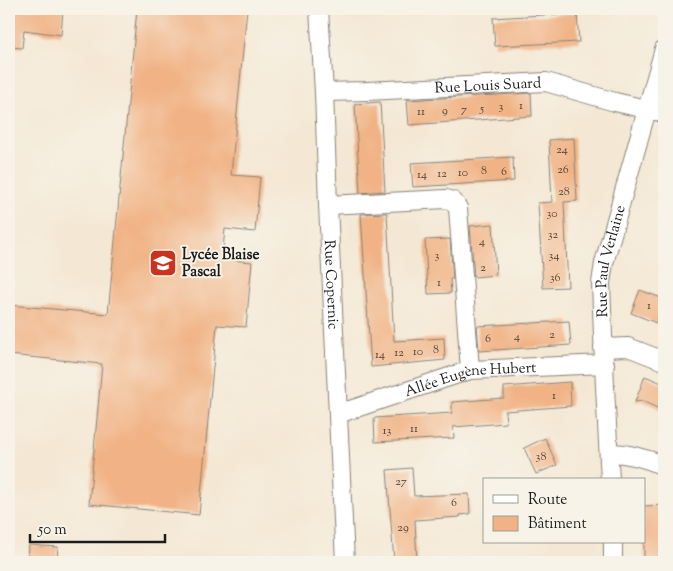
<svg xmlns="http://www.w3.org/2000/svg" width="673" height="571" viewBox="0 0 673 571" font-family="'Sorts Mill Goudy',serif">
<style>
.building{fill:#f1b385}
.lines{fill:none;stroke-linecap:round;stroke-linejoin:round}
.minor-casing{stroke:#888278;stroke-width:20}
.minor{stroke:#fff;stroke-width:18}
.labels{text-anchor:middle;stroke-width:4;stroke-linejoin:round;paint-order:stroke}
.number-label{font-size:12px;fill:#514236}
.street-label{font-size:15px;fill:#1c1c1c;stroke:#f7f3e8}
.poi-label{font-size:15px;font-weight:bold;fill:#1c1c1c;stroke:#f7f3e8;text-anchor:start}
</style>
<rect width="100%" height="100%" fill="#f7f3e8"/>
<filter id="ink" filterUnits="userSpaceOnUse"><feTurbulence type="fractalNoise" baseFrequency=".02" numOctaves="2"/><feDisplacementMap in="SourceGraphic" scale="10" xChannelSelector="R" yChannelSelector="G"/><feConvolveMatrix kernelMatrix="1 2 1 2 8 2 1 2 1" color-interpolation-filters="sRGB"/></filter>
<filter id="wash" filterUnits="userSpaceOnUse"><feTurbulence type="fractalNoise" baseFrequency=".0096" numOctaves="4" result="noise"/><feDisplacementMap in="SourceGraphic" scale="20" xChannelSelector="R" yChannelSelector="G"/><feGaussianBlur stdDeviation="1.12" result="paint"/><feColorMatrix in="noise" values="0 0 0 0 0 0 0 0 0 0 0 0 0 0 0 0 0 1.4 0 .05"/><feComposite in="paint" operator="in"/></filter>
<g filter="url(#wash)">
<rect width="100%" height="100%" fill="#f4e8d4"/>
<g id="blocks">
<!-- building -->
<path class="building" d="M 11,9 L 63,9 L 61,35 L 24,30 L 22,48 L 9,47 L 9,33 Z
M 137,9 L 247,9 L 231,175 L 260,177 L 255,232 L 225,229 L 222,259 L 252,262 L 246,327 L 217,325 L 199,515 L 89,504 L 102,364 L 9,355 L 9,305 L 108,314 Z
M 577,13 L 579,42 L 495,46 L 493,18 Z
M 531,93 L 532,116 L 409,125 L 407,100 Z
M 380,102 L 385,191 L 360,193 L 355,104 Z
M 574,138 L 577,201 L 564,202 L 568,287 L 543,288 L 538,203 L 552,202 L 549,140 Z
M 513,157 L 514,181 L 413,187 L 411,163 Z
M 387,213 L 394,341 L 444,338 L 445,360 L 371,367 L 361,214 Z
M 493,224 L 496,275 L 474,277 L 470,226 Z
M 450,239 L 453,279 L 450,279 L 451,293 L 428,294 L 425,240 Z
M 640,290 L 664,299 L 664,326 L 631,313 Z
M 569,321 L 571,345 L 479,351 L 477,326 Z
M 645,376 L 664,384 L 664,411 L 642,401 L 635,402 Z
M 570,382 L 571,406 L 505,411 L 506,423 L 453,427 L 454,438 L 375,442 L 374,418 L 452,413 L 452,402 L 504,398 L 504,387 Z
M 545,438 L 557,465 L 536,474 L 524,448 Z
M 412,468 L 414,496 L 469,494 L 470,514 L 460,515 L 460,517 L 415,520 L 417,562 L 394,562 L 387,470 Z
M 664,505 L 664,562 L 644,562 L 644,506 Z
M 29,545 L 58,547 L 57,562 L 28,562 Z"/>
</g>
</g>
<g filter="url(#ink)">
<use href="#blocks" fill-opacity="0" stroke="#888278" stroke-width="1"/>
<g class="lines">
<!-- minor casing -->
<g class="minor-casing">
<g id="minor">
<path id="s1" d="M 319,9 L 324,92 L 328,205 L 345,562"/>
<path id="s2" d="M 324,92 L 367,91 L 546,82 L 615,102 L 664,113"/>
<path d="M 328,205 L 446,199 L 453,201 L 458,208 L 470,370"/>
<path d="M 603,348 L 628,347 L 664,361"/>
<path id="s3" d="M 338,414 L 470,370 L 605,364"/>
<path d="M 609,453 C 629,453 646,458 664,466"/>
<path id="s4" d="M 610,480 L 605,387 L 601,283 L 604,263 L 609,245 L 664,49"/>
<path d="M 613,542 L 613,562"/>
</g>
</g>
<!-- minor -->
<use href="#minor" class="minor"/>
</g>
</g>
<!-- icons -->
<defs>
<g id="school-square" transform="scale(1.4375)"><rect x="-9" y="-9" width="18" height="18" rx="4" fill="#c8321e" stroke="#f7f3e8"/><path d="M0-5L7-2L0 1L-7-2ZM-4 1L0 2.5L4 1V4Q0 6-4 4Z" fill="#fff"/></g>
</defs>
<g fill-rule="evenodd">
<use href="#school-square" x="163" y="263"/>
</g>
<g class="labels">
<!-- number labels -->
<g class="number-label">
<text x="521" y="109">1</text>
<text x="501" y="110">3</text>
<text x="482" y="112">5</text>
<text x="464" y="113">7</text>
<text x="445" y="114">9</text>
<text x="421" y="115">11</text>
<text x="562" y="153">24</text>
<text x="563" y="173">26</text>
<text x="484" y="174">8</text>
<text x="504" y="175">6</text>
<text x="463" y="176">10</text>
<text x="442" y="177">12</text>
<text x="422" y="178">14</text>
<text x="564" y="195">28</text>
<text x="552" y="217">30</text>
<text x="553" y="238">32</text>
<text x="482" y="245">4</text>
<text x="437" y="259">3</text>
<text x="554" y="259">34</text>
<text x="483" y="271">2</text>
<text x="555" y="281">36</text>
<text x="439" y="286">1</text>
<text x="649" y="309">1</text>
<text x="552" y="338">2</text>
<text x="517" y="340">4</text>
<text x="488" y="342">6</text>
<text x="436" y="353">8</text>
<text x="418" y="355">10</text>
<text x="399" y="356">12</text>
<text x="380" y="358">14</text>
<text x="554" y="399">1</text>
<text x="414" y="432">11</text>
<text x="387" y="434">13</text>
<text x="541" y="460">38</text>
<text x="401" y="485">27</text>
<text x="454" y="506">6</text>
<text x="403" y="531">29</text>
</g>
<!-- street labels -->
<g class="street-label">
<text dy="5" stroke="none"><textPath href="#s2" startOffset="164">Rue Louis Suard</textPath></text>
<text dy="5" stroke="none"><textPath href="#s4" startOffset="220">Rue Paul Verlaine</textPath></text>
<text dy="5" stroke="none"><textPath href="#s1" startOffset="276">Rue Copernic</textPath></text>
<text dy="5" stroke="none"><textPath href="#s3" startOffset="138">Allée Eugène Hubert</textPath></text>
</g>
<!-- poi labels -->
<g class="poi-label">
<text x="182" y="259">Lycée Blaise<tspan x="182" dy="17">Pascal</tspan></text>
</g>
</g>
<!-- margin -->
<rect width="673" height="571" fill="none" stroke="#f7f3e8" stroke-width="30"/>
<!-- legend -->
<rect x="483" y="478" width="162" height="65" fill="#f7f3e8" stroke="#9f9d96"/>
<rect x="493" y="495" width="25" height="8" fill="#ffffff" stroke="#9f9d96"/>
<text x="528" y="504" font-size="15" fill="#1c1c1c">Route</text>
<rect x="493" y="516" width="25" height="15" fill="#f1b385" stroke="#9f9d96"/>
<text x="528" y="528" font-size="15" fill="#1c1c1c">Bâtiment</text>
<!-- scale -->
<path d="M30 534v8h135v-8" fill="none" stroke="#1c1c1c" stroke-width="2.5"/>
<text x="38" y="534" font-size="15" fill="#1c1c1c" stroke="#f7f3e8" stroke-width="4" paint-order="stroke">50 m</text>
</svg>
